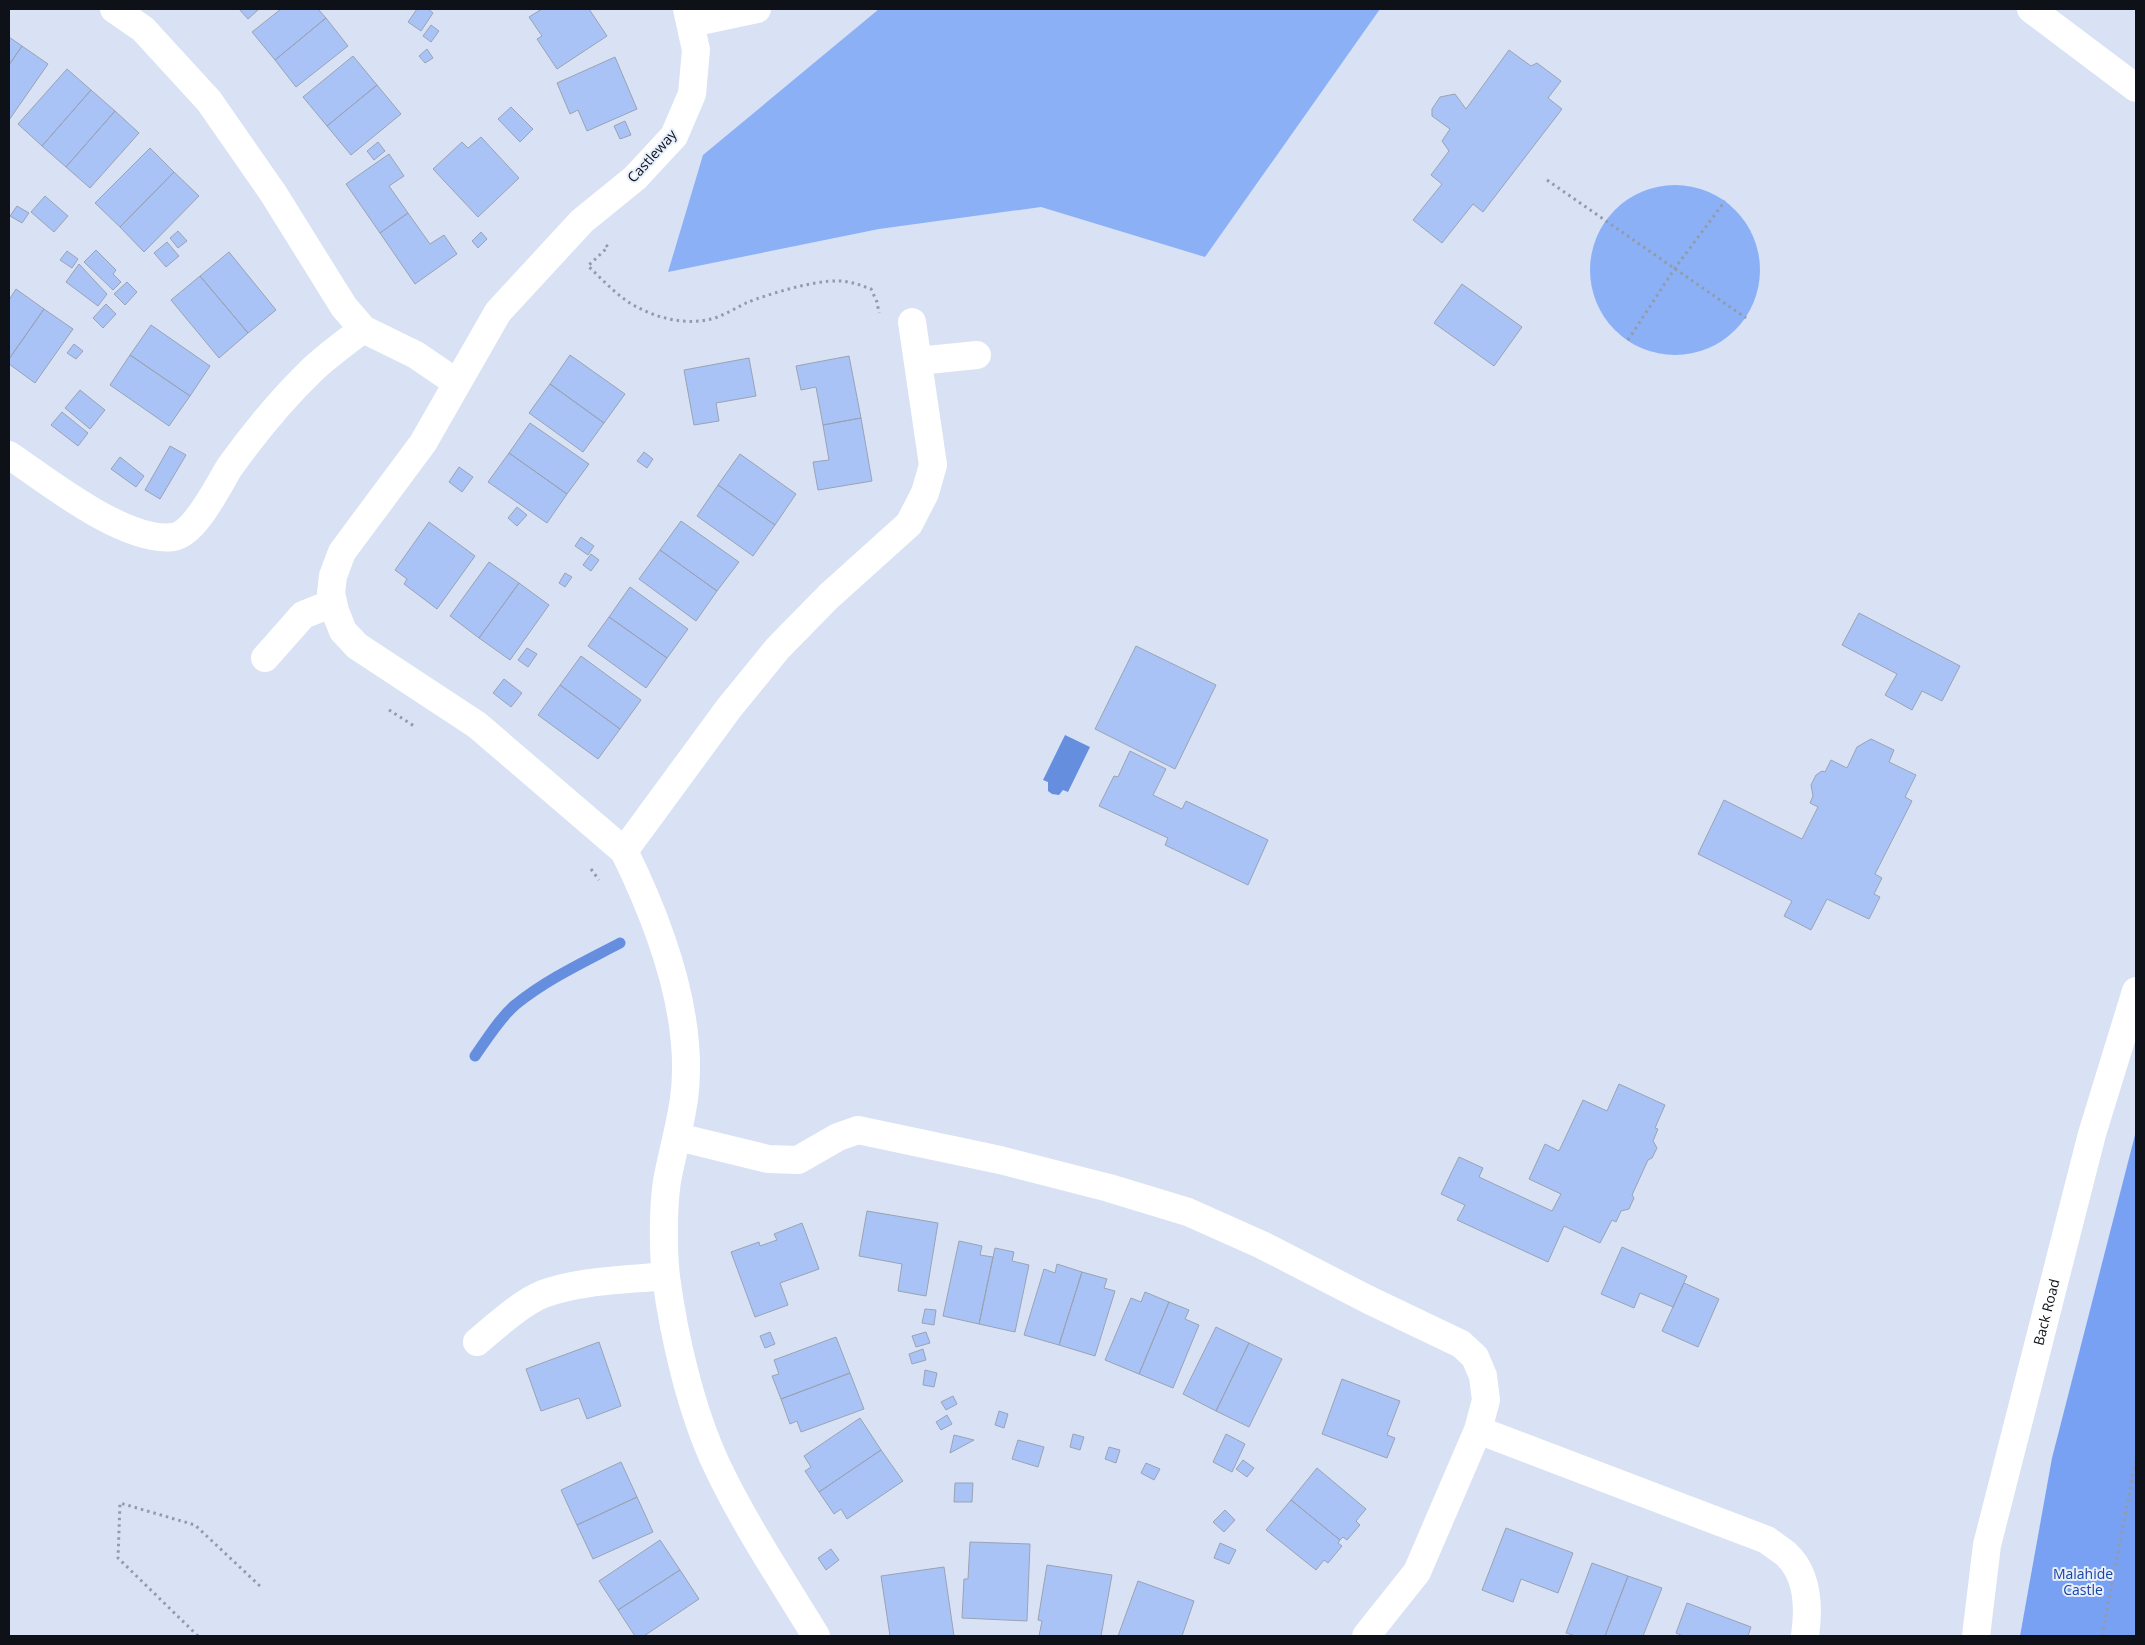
<svg xmlns="http://www.w3.org/2000/svg" width="2145" height="1645" viewBox="0 0 2145 1645" font-family="'Open Sans',sans-serif">
<style>
.green{fill:#8cb0f6}
.forest{fill:#78a1f3}
.water{fill:#668ede}
.lines{fill:none;stroke-linecap:round;stroke-linejoin:round}
.stream{stroke:#668ede;stroke-width:11}
.building{fill:#a9c3f6;stroke:#9aa3b4}
.path{stroke:#939ba9;stroke-width:3;stroke-dasharray:2.5 4;stroke-linecap:butt}
.minor{stroke:#fff;stroke-width:28}
.tertiary{stroke:#fff;stroke-width:28}
.labels{text-anchor:middle;stroke-width:4;stroke-linejoin:round;paint-order:stroke}
.street-label{font-size:14px;fill:#0e1218;stroke:#e7effe}
.park-label{font-size:14px;fill:#1a43a0;stroke:#e7effe}
</style>
<rect width="100%" height="100%" fill="#d8e2f4"/>
<!-- green -->
<path class="green" d="M 879,9 L 1380,9 L 1205,257 L 1041,207 L 879,229 L 668,272 L 703,155 Z
M1590 270a85 85 0 1 1 170 0a85 85 0 1 1-170 0Z"/>
<!-- forest -->
<path class="forest" d="M 2136,1131 L 2136,1636 L 2020,1636 L 2052,1458 Z"/>
<!-- water -->
<path class="water" d="M 1065,735 L 1090,747 L 1068,792 L 1063,790 L 1059,795 L 1052,794 L 1048,791 L 1048,782 L 1043,780 Z"/>
<g class="lines">
<!-- stream -->
<path class="stream" d="M 475,1056 C 487,1039 499,1019 515,1005 C 547,979 584,962 620,943"/>
</g>
<!-- building -->
<path class="building" d="M 239,9 L 259,9 L 248,19 Z
M 281,9 L 318,9 L 326,18 L 275,60 L 252,32 Z
M 417,9 L 428,9 L 433,13 L 421,31 L 408,22 Z
M 542,9 L 589,9 L 607,36 L 557,69 L 537,39 L 542,36 L 529,17 Z
M 326,18 L 348,46 L 296,87 L 275,60 Z
M 431,25 L 439,31 L 431,42 L 423,36 Z
M 9,37 L 22,46 L 9,65 Z
M 22,46 L 48,64 L 9,120 L 9,65 Z
M 427,49 L 433,58 L 425,63 L 419,56 Z
M 1509,50 L 1531,66 L 1537,63 L 1561,81 L 1548,98 L 1562,109 L 1483,212 L 1473,204 L 1442,243 L 1413,220 L 1442,184 L 1431,175 L 1449,151 L 1442,141 L 1450,129 L 1432,116 L 1432,109 L 1440,97 L 1455,94 L 1466,109 Z
M 353,56 L 377,85 L 327,126 L 303,97 Z
M 615,57 L 637,109 L 587,131 L 578,110 L 570,114 L 557,83 Z
M 67,69 L 91,90 L 42,146 L 18,124 Z
M 377,85 L 401,114 L 351,155 L 327,126 Z
M 91,90 L 115,111 L 66,167 L 42,146 Z
M 511,107 L 533,129 L 520,142 L 498,119 Z
M 115,111 L 139,133 L 90,188 L 66,167 Z
M 625,121 L 631,135 L 620,139 L 614,126 Z
M 481,137 L 519,178 L 478,217 L 433,169 L 462,142 L 468,148 Z
M 378,142 L 385,151 L 374,160 L 367,151 Z
M 150,148 L 174,172 L 120,227 L 95,203 Z
M 389,154 L 404,176 L 389,186 L 408,213 L 380,233 L 346,184 Z
M 174,172 L 199,196 L 144,252 L 120,227 Z
M 45,196 L 68,216 L 54,232 L 31,212 Z
M 17,206 L 29,213 L 22,223 L 10,216 Z
M 408,213 L 430,244 L 444,235 L 457,254 L 415,284 L 380,233 Z
M 178,231 L 187,241 L 178,248 L 170,238 Z
M 481,232 L 487,239 L 478,248 L 472,241 Z
M 167,242 L 179,256 L 166,267 L 154,253 Z
M 96,250 L 116,270 L 113,274 L 121,282 L 113,290 L 84,262 Z
M 67,251 L 78,259 L 72,268 L 60,260 Z
M 229,252 L 276,310 L 248,333 L 200,276 Z
M 79,264 L 107,294 L 98,306 L 66,282 Z
M 200,276 L 248,333 L 219,358 L 171,300 Z
M 127,282 L 137,292 L 125,305 L 114,294 Z
M 1462,284 L 1522,327 L 1494,366 L 1434,323 Z
M 16,289 L 44,309 L 9,359 L 9,300 Z
M 106,304 L 116,314 L 103,328 L 93,318 Z
M 44,309 L 73,329 L 35,383 L 9,364 L 9,359 Z
M 151,325 L 210,366 L 190,396 L 130,355 Z
M 74,344 L 83,351 L 76,359 L 67,353 Z
M 130,355 L 190,396 L 169,426 L 110,385 Z
M 570,355 L 625,394 L 604,423 L 550,384 Z
M 849,356 L 861,418 L 823,425 L 816,387 L 801,390 L 796,366 Z
M 749,358 L 756,396 L 716,403 L 719,421 L 694,425 L 684,370 Z
M 550,384 L 604,423 L 583,452 L 529,413 Z
M 80,390 L 105,410 L 90,429 L 65,408 Z
M 62,412 L 88,433 L 78,446 L 51,425 Z
M 861,418 L 872,481 L 818,490 L 813,462 L 829,460 L 823,425 Z
M 530,423 L 589,464 L 567,494 L 509,453 Z
M 170,446 L 186,455 L 160,499 L 145,490 Z
M 644,452 L 653,459 L 647,468 L 637,461 Z
M 509,453 L 567,494 L 547,523 L 488,482 Z
M 740,454 L 796,494 L 775,525 L 718,485 Z
M 120,457 L 144,476 L 136,487 L 111,469 Z
M 459,467 L 473,477 L 462,492 L 449,482 Z
M 718,485 L 775,525 L 753,556 L 697,516 Z
M 517,507 L 527,515 L 517,526 L 508,518 Z
M 681,521 L 739,562 L 717,591 L 660,550 Z
M 429,522 L 475,556 L 437,609 L 404,584 L 407,579 L 395,570 Z
M 581,537 L 594,546 L 588,555 L 575,546 Z
M 660,550 L 717,591 L 696,621 L 639,579 Z
M 591,554 L 599,560 L 591,571 L 583,565 Z
M 489,562 L 519,583 L 479,638 L 450,616 Z
M 565,573 L 572,577 L 565,587 L 559,583 Z
M 519,583 L 549,605 L 510,660 L 479,638 Z
M 630,587 L 688,629 L 667,658 L 609,617 Z
M 1859,613 L 1960,666 L 1942,701 L 1922,691 L 1912,710 L 1885,695 L 1897,674 L 1842,645 Z
M 609,617 L 667,658 L 646,688 L 588,646 Z
M 1136,646 L 1216,685 L 1175,769 L 1095,729 Z
M 527,648 L 537,654 L 528,667 L 518,660 Z
M 581,656 L 641,700 L 620,729 L 560,685 Z
M 504,679 L 522,693 L 511,707 L 493,693 Z
M 560,685 L 620,729 L 598,759 L 538,715 Z
M 1871,739 L 1894,750 L 1889,762 L 1916,775 L 1905,797 L 1912,801 L 1875,874 L 1882,878 L 1874,894 L 1880,897 L 1869,919 L 1827,899 L 1811,930 L 1784,916 L 1792,901 L 1698,854 L 1724,800 L 1802,839 L 1818,807 L 1810,803 L 1813,796 L 1811,785 L 1816,775 L 1822,771 L 1825,772 L 1831,760 L 1847,768 L 1857,747 Z
M 1130,751 L 1166,769 L 1153,795 L 1182,809 L 1186,801 L 1268,840 L 1248,885 L 1165,845 L 1168,838 L 1099,806 L 1114,776 L 1118,777 Z
M 1619,1084 L 1665,1105 L 1655,1128 L 1658,1129 L 1653,1141 L 1657,1148 L 1652,1158 L 1648,1160 L 1632,1195 L 1634,1198 L 1629,1209 L 1621,1211 L 1616,1222 L 1612,1220 L 1600,1243 L 1564,1226 L 1548,1262 L 1457,1220 L 1465,1205 L 1441,1194 L 1459,1157 L 1483,1168 L 1479,1177 L 1552,1211 L 1561,1194 L 1529,1179 L 1545,1144 L 1559,1151 L 1583,1100 L 1607,1111 Z
M 867,1211 L 938,1223 L 926,1296 L 898,1291 L 902,1264 L 859,1256 Z
M 802,1223 L 819,1269 L 780,1283 L 788,1305 L 755,1317 L 731,1252 L 759,1242 L 760,1246 L 777,1240 L 774,1234 Z
M 959,1241 L 982,1246 L 980,1255 L 993,1257 L 979,1324 L 943,1316 Z
M 1622,1247 L 1687,1276 L 1673,1307 L 1640,1293 L 1634,1308 L 1601,1294 Z
M 995,1248 L 1014,1252 L 1012,1261 L 1029,1265 L 1015,1332 L 979,1324 Z
M 1057,1264 L 1082,1272 L 1059,1345 L 1024,1335 L 1044,1269 L 1055,1273 Z
M 1082,1272 L 1107,1279 L 1104,1288 L 1115,1291 L 1095,1356 L 1059,1345 Z
M 1684,1283 L 1719,1299 L 1698,1347 L 1662,1331 Z
M 1145,1292 L 1169,1302 L 1139,1374 L 1105,1360 L 1131,1298 L 1141,1302 Z
M 1169,1302 L 1189,1310 L 1185,1319 L 1199,1325 L 1173,1388 L 1139,1374 Z
M 925,1309 L 936,1310 L 934,1325 L 922,1323 Z
M 1216,1327 L 1249,1343 L 1216,1411 L 1183,1394 Z
M 770,1332 L 775,1344 L 765,1348 L 760,1336 Z
M 926,1332 L 930,1343 L 916,1347 L 912,1336 Z
M 836,1337 L 850,1373 L 781,1399 L 772,1376 L 779,1374 L 774,1360 Z
M 599,1342 L 621,1406 L 587,1419 L 579,1398 L 541,1411 L 526,1369 Z
M 1249,1343 L 1282,1359 L 1249,1427 L 1216,1411 Z
M 923,1349 L 926,1360 L 912,1364 L 909,1354 Z
M 925,1370 L 937,1373 L 934,1387 L 923,1385 Z
M 850,1373 L 864,1409 L 801,1432 L 797,1421 L 790,1424 L 781,1399 Z
M 1342,1379 L 1400,1401 L 1387,1435 L 1395,1438 L 1387,1458 L 1322,1434 Z
M 953,1396 L 957,1404 L 946,1410 L 941,1402 Z
M 999,1411 L 1008,1414 L 1004,1428 L 995,1425 Z
M 947,1415 L 952,1424 L 941,1430 L 936,1422 Z
M 860,1418 L 881,1450 L 819,1492 L 805,1471 L 811,1467 L 804,1456 Z
M 1073,1434 L 1084,1437 L 1080,1450 L 1070,1447 Z
M 1226,1434 L 1245,1444 L 1232,1472 L 1213,1462 Z
M 954,1435 L 974,1440 L 950,1453 Z
M 1018,1440 L 1044,1447 L 1038,1467 L 1012,1459 Z
M 1109,1447 L 1120,1450 L 1116,1463 L 1105,1459 Z
M 881,1450 L 903,1481 L 847,1519 L 841,1509 L 834,1514 L 819,1492 Z
M 1243,1460 L 1254,1468 L 1247,1477 L 1236,1469 Z
M 621,1462 L 637,1497 L 577,1525 L 561,1490 Z
M 1146,1463 L 1160,1469 L 1154,1480 L 1141,1473 Z
M 1317,1468 L 1366,1509 L 1356,1521 L 1360,1525 L 1347,1540 L 1343,1537 L 1340,1540 L 1291,1500 Z
M 955,1483 L 973,1483 L 972,1502 L 954,1502 Z
M 637,1497 L 653,1532 L 593,1559 L 577,1525 Z
M 1291,1500 L 1340,1540 L 1338,1543 L 1342,1546 L 1328,1563 L 1324,1560 L 1316,1570 L 1266,1530 Z
M 1225,1510 L 1235,1520 L 1224,1532 L 1213,1522 Z
M 1506,1528 L 1573,1553 L 1558,1593 L 1521,1579 L 1513,1602 L 1482,1590 Z
M 660,1540 L 680,1570 L 618,1610 L 599,1581 Z
M 970,1542 L 1030,1544 L 1027,1621 L 962,1618 L 964,1579 L 968,1579 Z
M 1220,1543 L 1236,1550 L 1229,1564 L 1214,1558 Z
M 831,1549 L 839,1560 L 826,1570 L 818,1558 Z
M 1592,1563 L 1628,1576 L 1605,1636 L 1576,1636 L 1566,1633 Z
M 1047,1565 L 1112,1575 L 1101,1636 L 1039,1636 L 1042,1621 L 1038,1620 Z
M 944,1567 L 954,1636 L 890,1636 L 881,1576 Z
M 680,1570 L 699,1599 L 644,1636 L 635,1636 L 618,1610 Z
M 1628,1576 L 1662,1588 L 1643,1636 L 1605,1636 Z
M 1138,1581 L 1194,1601 L 1182,1636 L 1118,1636 Z
M 1687,1603 L 1751,1627 L 1748,1636 L 1683,1636 L 1676,1633 Z"/>
<g class="lines">
<!-- path -->
<path class="path" d="M 1547,180 L 1746,318
M 606,245 L 608,247 L 588,266 C 603,280 617,296 635,306 C 659,319 688,326 715,318 C 726,314 736,308 746,303 C 768,294 815,280 838,281 C 850,281 860,285 871,289 L 877,302 L 879,313
M 1628,340 L 1675,268 L 1725,201
M 389,710 L 414,726
M 591,869 L 599,880
M 198,1636 L 118,1558 L 120,1503 L 195,1525 L 261,1587
M 2102,1636 L 2136,1458"/>
<!-- minor -->
<path class="minor" d="M 114,9 L 143,29 L 209,101 L 273,193 L 344,307 L 363,329 L 416,355 L 457,383
M 687,9 L 696,50 L 692,94 L 674,136 L 635,178 L 582,221 L 498,312 L 423,443 L 342,552 L 333,576 L 331,593 L 335,611 L 343,631 L 357,646 L 477,725 L 624,851 C 660,924 695,1017 684,1099 C 680,1127 672,1154 667,1181 C 663,1208 663,1250 666,1277 C 674,1337 691,1411 717,1466 C 745,1525 782,1580 816,1636
M 691,23 L 757,9
M 918,361 L 977,355
M 9,455 C 49,482 125,543 173,537 C 195,534 218,486 229,468 C 254,433 282,399 313,369 C 328,355 346,342 363,329
M 265,658 L 303,615 L 333,603
M 624,851 L 729,708 L 778,648 L 829,596 L 909,524 L 925,493 L 933,465 L 912,322
M 678,1137 L 768,1159 L 798,1160 L 838,1137 L 858,1130 L 1000,1160 L 1109,1188 L 1188,1212 L 1262,1245 L 1369,1300 L 1461,1344 L 1475,1357 L 1483,1376 L 1486,1400 L 1478,1430 L 1417,1572 L 1366,1636
M 477,1342 C 496,1326 521,1303 543,1294 C 581,1280 626,1280 666,1276
M 1478,1430 L 1767,1540 C 1773,1545 1780,1549 1786,1554 C 1809,1575 1809,1608 1805,1636"/>
<!-- tertiary -->
<g class="tertiary">
<path d="M 2031,9 L 2136,88"/>
<path id="s1" d="M 1976,1636 L 1987,1545 L 2092,1134 L 2136,991"/>
</g>
</g>
<g class="labels">
<!-- street labels -->
<g class="street-label">
<text transform="translate(652 156) rotate(-48)" y="5">Castleway</text>
<text dy="5" stroke="none"><textPath href="#s1" startOffset="332">Back Road</textPath></text>
</g>
<!-- park labels -->
<g class="park-label">
<text x="2083" y="1579">Malahide<tspan x="2083" dy="16">Castle</tspan></text>
</g>
</g>
<!-- border -->
<rect width="2145" height="1645" fill="none" stroke="#0e1218" stroke-width="20"/>
</svg>
